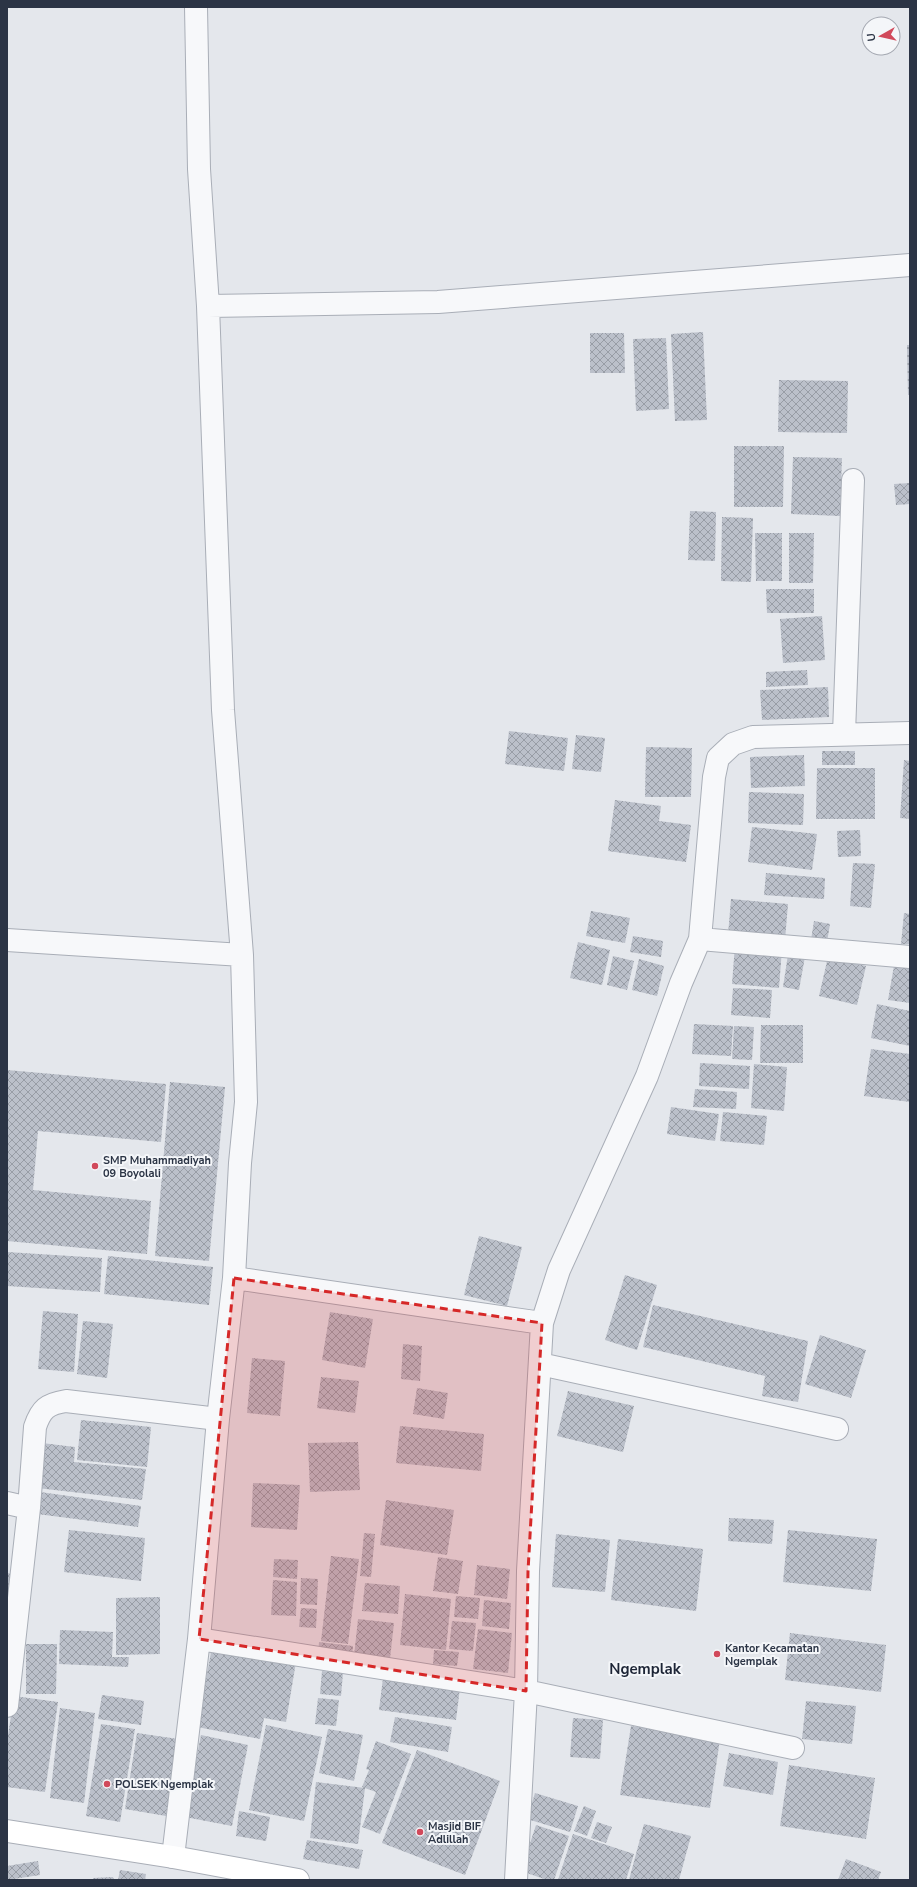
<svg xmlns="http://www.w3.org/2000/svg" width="917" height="1887" viewBox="0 0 917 1887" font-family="'Nunito Sans',sans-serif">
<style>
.building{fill:url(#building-cross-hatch)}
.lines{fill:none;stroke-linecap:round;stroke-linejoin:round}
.minor-casing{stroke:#a9aeb7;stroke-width:24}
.secondary-casing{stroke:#a9aeb7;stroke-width:24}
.minor{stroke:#f7f8fa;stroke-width:22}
.secondary{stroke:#fff;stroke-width:22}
.marked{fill:#d62828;fill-opacity:0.2;stroke:#d62828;stroke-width:3;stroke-dasharray:8 5;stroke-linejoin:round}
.poi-dot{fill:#d1495b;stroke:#f4f6f9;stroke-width:1.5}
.labels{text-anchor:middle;stroke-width:4;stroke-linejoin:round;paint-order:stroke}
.poi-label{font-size:11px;font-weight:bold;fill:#2b3445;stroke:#f4f6f9;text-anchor:start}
.district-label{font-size:15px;font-weight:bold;fill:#1d2536;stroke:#f4f6f9}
</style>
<defs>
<pattern id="building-cross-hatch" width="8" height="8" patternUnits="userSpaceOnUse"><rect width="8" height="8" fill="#bbc0ca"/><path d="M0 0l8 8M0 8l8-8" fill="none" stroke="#989da6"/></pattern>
</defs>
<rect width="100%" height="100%" fill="#e4e7ec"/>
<!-- building -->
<path class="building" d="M 703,332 L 707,420 L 675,421 L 671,334 Z
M 590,333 L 624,333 L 625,373 L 590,373 Z
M 666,338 L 669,409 L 636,411 L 633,339 Z
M 907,345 L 910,345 L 910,395 L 908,395 Z
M 779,380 L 848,381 L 847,433 L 778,432 Z
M 734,446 L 784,446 L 783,507 L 734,507 Z
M 793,457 L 842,458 L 840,516 L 791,514 Z
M 910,483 L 910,504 L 896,505 L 894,484 Z
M 690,511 L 716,512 L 715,561 L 688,560 Z
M 722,517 L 753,518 L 751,582 L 721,581 Z
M 755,533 L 782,533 L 782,581 L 756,581 Z
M 789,533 L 814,533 L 813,583 L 789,583 Z
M 766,589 L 814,589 L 814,613 L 767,613 Z
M 822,616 L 825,660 L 783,663 L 780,619 Z
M 807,670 L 808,685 L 766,687 L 766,672 Z
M 828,687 L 829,717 L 762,720 L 760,690 Z
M 509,731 L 568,738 L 564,771 L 505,764 Z
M 576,735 L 605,738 L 601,772 L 572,769 Z
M 646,747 L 692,748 L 691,797 L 645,797 Z
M 822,751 L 855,751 L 855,765 L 822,765 Z
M 804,755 L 805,786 L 751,788 L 750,757 Z
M 904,760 L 910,761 L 910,819 L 900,818 Z
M 817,768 L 875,768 L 875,819 L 816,819 Z
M 749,792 L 804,794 L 803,825 L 748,823 Z
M 615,800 L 661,806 L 659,821 L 691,825 L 686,862 L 608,851 Z
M 752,827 L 817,834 L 812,870 L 748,862 Z
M 860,830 L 861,856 L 838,857 L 837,831 Z
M 853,863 L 875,864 L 871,908 L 850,906 Z
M 766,873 L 825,878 L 824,899 L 764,895 Z
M 731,899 L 788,904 L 785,940 L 728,935 Z
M 591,911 L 630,918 L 625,943 L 586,936 Z
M 904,913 L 910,914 L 910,944 L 901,944 Z
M 814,921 L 830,924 L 827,942 L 811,940 Z
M 633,936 L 663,941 L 661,957 L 630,952 Z
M 578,942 L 610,950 L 602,985 L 570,978 Z
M 735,945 L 782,949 L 779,988 L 732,984 Z
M 789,948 L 806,951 L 799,990 L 783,987 Z
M 613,956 L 634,961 L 627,990 L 607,985 Z
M 828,957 L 866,966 L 857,1005 L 819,996 Z
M 639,959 L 664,966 L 657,996 L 632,990 Z
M 895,960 L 910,963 L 910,1003 L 888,1000 Z
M 733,988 L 772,990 L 770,1018 L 731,1015 Z
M 877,1004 L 910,1011 L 910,1046 L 871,1038 Z
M 694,1024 L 733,1026 L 731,1056 L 692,1054 Z
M 761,1025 L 803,1025 L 803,1063 L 760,1063 Z
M 734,1026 L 754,1027 L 752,1060 L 732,1059 Z
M 871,1049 L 910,1054 L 910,1102 L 864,1096 Z
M 700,1063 L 750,1066 L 749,1089 L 699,1086 Z
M 754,1064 L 787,1067 L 784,1111 L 751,1108 Z
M 7,1070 L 166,1084 L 161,1142 L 38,1131 L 33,1190 L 151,1201 L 147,1254 L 7,1241 Z
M 170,1082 L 225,1087 L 209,1261 L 155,1256 Z
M 695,1089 L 737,1092 L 736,1109 L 693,1107 Z
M 671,1107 L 719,1114 L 715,1141 L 667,1134 Z
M 723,1112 L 767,1116 L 764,1145 L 720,1141 Z
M 479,1236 L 522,1247 L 507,1306 L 464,1295 Z
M 7,1252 L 102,1258 L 100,1292 L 7,1286 Z
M 108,1256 L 213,1267 L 209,1305 L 104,1294 Z
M 625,1275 L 657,1285 L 637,1350 L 605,1340 Z
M 653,1305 L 808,1341 L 798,1402 L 762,1396 L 765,1376 L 643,1347 Z
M 43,1311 L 78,1314 L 74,1372 L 38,1369 Z
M 330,1312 L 373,1319 L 365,1368 L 322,1360 Z
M 83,1321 L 113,1324 L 107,1378 L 77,1374 Z
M 820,1335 L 866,1350 L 851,1398 L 805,1384 Z
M 403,1344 L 422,1346 L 420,1381 L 401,1379 Z
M 252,1358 L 285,1361 L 280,1416 L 247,1413 Z
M 321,1377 L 359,1381 L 355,1413 L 317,1408 Z
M 417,1388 L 448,1393 L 444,1419 L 413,1414 Z
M 568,1391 L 634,1406 L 623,1452 L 557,1436 Z
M 81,1420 L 151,1427 L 147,1467 L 77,1460 Z
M 400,1426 L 484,1434 L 481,1471 L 396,1463 Z
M 358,1442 L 360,1490 L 310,1492 L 308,1443 Z
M 42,1443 L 75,1447 L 74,1462 L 146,1469 L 142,1500 L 37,1488 Z
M 253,1483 L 300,1485 L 297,1530 L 251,1527 Z
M 40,1492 L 141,1506 L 138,1527 L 37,1514 Z
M 386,1500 L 454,1510 L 447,1555 L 380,1545 Z
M 729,1518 L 774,1520 L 772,1544 L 728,1541 Z
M 69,1530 L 145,1538 L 141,1581 L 64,1572 Z
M 788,1530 L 877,1539 L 871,1591 L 783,1582 Z
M 364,1533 L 375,1534 L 371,1577 L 360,1576 Z
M 556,1534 L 610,1540 L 605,1592 L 552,1587 Z
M 618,1539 L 703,1549 L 696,1611 L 611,1600 Z
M 331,1556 L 359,1559 L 348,1644 L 321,1641 Z
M 438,1557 L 463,1561 L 458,1594 L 433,1591 Z
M 274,1559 L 298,1560 L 297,1579 L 273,1577 Z
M 477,1565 L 510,1569 L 507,1599 L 474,1595 Z
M 7,1573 L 14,1574 L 7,1629 Z
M 301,1578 L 318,1579 L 317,1605 L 300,1604 Z
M 273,1580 L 297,1582 L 296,1616 L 271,1615 Z
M 365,1583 L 400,1586 L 398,1614 L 362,1611 Z
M 405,1594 L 451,1599 L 446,1650 L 400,1645 Z
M 456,1596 L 480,1598 L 478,1619 L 454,1617 Z
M 160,1597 L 160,1654 L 116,1655 L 116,1598 Z
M 484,1600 L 511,1603 L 509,1629 L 482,1626 Z
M 301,1608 L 317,1609 L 316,1628 L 299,1627 Z
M 358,1619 L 394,1623 L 390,1659 L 354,1656 Z
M 452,1621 L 476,1623 L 473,1651 L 449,1649 Z
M 478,1629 L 512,1633 L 508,1673 L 473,1669 Z
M 60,1630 L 113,1632 L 112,1657 L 129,1657 L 128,1667 L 59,1664 Z
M 790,1633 L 886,1645 L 881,1692 L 785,1680 Z
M 319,1642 L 353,1646 L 352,1657 L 318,1654 Z
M 26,1644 L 57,1644 L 56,1694 L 26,1694 Z
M 212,1647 L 296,1662 L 286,1722 L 264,1718 L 260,1739 L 197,1727 Z
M 434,1650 L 459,1652 L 457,1666 L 433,1664 Z
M 322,1671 L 343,1673 L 341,1696 L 320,1694 Z
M 383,1678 L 460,1688 L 456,1720 L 379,1710 Z
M 102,1695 L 144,1701 L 141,1725 L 98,1719 Z
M 14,1696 L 58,1702 L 45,1792 L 7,1787 L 7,1742 Z
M 318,1698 L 339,1700 L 336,1726 L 315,1724 Z
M 806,1701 L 856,1706 L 852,1744 L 802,1739 Z
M 60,1708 L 95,1713 L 84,1803 L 50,1798 Z
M 395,1717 L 452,1727 L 448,1752 L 390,1742 Z
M 573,1718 L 603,1720 L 600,1759 L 570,1757 Z
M 101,1724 L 135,1729 L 120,1822 L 86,1816 Z
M 266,1725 L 322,1737 L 304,1821 L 249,1810 Z
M 631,1726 L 720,1739 L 710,1808 L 620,1795 Z
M 328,1729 L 363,1735 L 354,1781 L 319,1773 Z
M 137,1733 L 178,1739 L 166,1816 L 125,1809 Z
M 201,1735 L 248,1745 L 232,1826 L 185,1817 Z
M 376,1741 L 411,1754 L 380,1834 L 362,1827 L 376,1792 L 362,1787 L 369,1770 L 366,1769 Z
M 417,1750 L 500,1781 L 465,1875 L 382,1843 Z
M 729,1753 L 778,1762 L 773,1795 L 723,1786 Z
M 789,1765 L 875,1778 L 866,1839 L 780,1826 Z
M 316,1782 L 365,1788 L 358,1844 L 310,1838 Z
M 535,1793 L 578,1806 L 570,1832 L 527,1819 Z
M 584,1806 L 596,1811 L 587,1836 L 574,1831 Z
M 239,1811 L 270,1817 L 266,1841 L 236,1836 Z
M 597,1822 L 612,1827 L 606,1843 L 591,1838 Z
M 644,1824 L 691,1836 L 679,1880 L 629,1880 Z
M 536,1825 L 569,1836 L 554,1880 L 547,1880 L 521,1871 Z
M 573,1834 L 634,1854 L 626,1880 L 558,1880 Z
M 307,1840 L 363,1850 L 359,1869 L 303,1859 Z
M 846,1859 L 881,1872 L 878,1880 L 838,1880 Z
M 38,1861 L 40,1875 L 7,1880 L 7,1866 Z
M 120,1870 L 146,1874 L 145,1880 L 118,1880 Z
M 113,1877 L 114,1880 L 93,1880 L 93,1878 Z"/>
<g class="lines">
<!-- minor casing -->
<g class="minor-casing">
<path id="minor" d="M 208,306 L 438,302 L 910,265
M 844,734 L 853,480
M 700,939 L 910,957
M 7,940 L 242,955
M 234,1278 L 542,1323
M 540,1364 L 837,1429
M 7,1503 L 29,1508
M 199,1639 L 526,1691 L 793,1748
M 7,1706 L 29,1508 L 35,1427 C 41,1409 47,1404 66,1401 L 218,1419
M 173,1857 L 199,1639 L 218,1419 L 234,1278 L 240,1163 L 246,1102 L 242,955 L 223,710 L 208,306 L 199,169 L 196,7
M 516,1880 L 526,1691 L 528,1571 L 542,1323 L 559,1270 L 647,1076 L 681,983 L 700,939 L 714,777 L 718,758 L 733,744 L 753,737 L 910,733"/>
</g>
<!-- secondary casing -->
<g class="secondary-casing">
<path id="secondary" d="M 7,1831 L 173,1857 L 298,1880"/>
</g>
<!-- minor -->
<use href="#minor" class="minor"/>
<!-- secondary -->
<use href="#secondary" class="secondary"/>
</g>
<!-- marked area -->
<path class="marked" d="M 234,1278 L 542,1323 L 528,1571 L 526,1691 L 199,1639 Z"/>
<!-- markers -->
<g class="poi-dot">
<circle cx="95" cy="1166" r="4"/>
<circle cx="717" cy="1654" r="4"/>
<circle cx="107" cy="1784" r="4"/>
<circle cx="420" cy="1832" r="4"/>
</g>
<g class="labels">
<!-- poi labels -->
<g class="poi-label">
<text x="103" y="1164">SMP Muhammadiyah<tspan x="103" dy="13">09 Boyolali</tspan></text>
<text x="725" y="1652">Kantor Kecamatan<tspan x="725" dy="13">Ngemplak</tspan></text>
<text x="115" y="1788">POLSEK Ngemplak</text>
<text x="428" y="1830">Masjid BIF<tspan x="428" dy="13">Adlillah</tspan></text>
</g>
<!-- district labels -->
<g class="district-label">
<text x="645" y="1674">Ngemplak</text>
</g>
</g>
<!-- border -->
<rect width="917" height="1887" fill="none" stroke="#2b3445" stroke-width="16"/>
<!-- north arrow -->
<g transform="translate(881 36) rotate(262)"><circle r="19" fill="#f4f6f9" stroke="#a4a8b1"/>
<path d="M0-3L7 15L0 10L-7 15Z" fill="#d1495b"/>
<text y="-6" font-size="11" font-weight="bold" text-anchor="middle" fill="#2b3445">U</text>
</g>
</svg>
